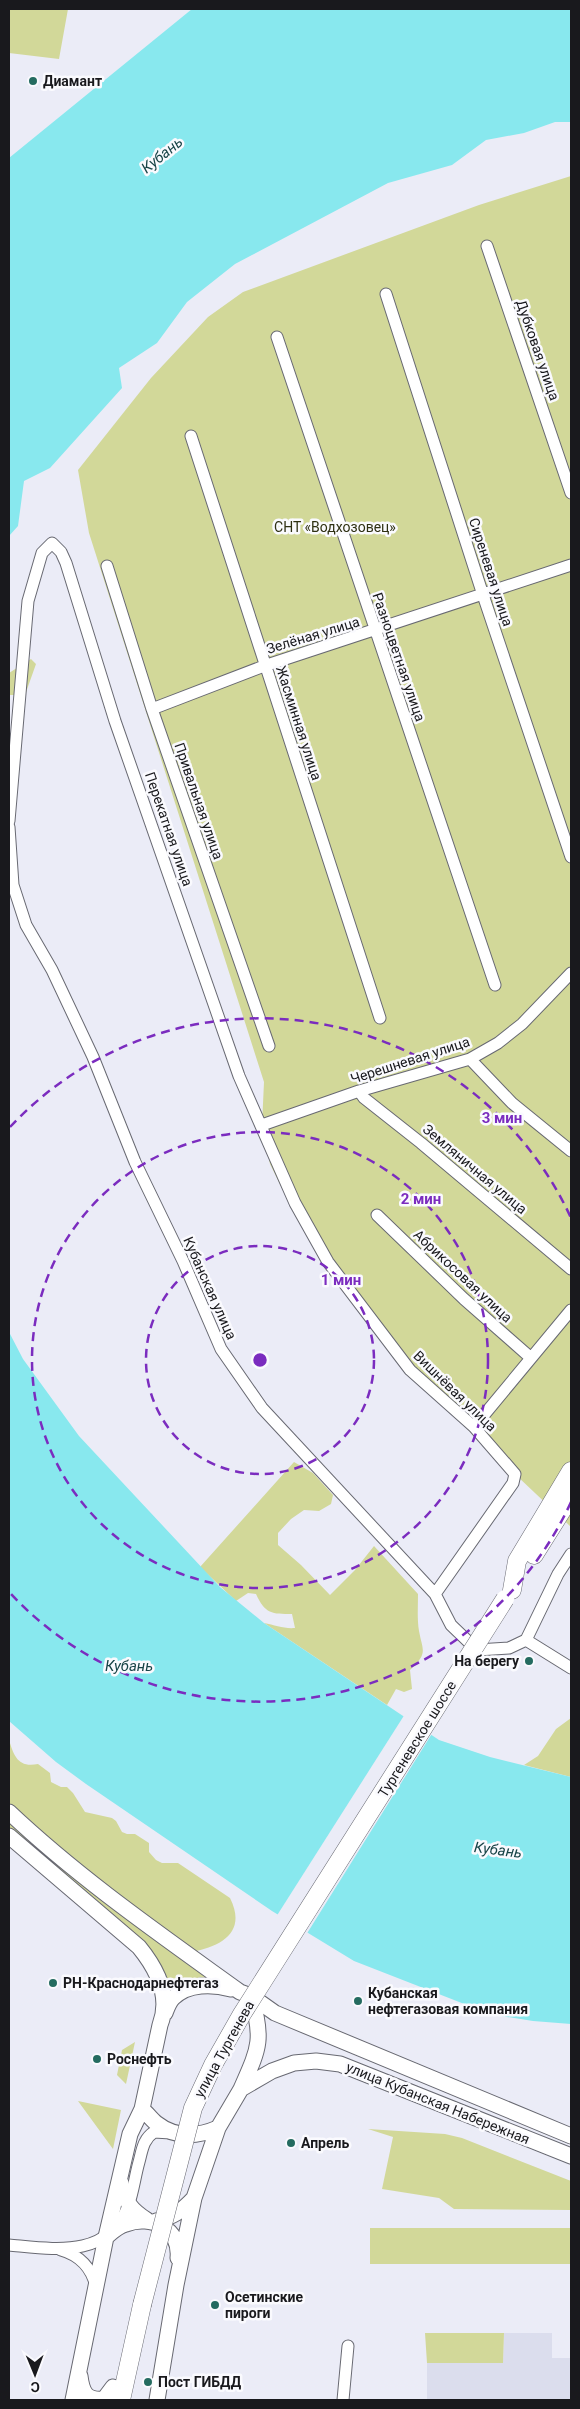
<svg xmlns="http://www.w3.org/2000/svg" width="580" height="2409" viewBox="0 0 580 2409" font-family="Roboto,sans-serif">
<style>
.built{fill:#dbdded}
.green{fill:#d2d899}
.water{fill:#88e8ee}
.pier{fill:#ebecf7}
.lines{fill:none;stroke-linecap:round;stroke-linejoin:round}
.minor-casing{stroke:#686972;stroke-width:13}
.major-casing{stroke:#686972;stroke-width:17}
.highway-casing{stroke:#686972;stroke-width:19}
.minor{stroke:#fff;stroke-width:11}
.major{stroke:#fff;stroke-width:15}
.highway{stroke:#fff;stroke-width:18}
.highway-bridge-casing{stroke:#686972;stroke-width:19;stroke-linecap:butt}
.highway-bridge{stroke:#fff;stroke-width:18}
.ring{fill:none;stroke:#7b2cbf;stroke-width:2.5;stroke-dasharray:9 6}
.poi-dot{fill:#246b60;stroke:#fafafe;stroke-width:2}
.labels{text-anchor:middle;stroke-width:5;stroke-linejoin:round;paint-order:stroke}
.poi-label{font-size:14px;font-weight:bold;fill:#19191d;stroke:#fafafe;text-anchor:start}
.street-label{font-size:14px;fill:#19191d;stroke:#fafafe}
.park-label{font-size:14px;fill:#2e3012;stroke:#fafafe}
.water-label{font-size:15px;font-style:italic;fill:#184447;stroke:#fafafe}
.centre{fill:#7b2cbf;stroke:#fafafe;stroke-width:2.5}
.ring-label{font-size:15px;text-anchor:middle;font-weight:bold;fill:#7b2cbf;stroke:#fafafe;stroke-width:5;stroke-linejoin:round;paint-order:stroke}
</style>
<rect width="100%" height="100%" fill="#ebecf7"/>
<!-- built -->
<path class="built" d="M 504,2333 L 552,2333 L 552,2358 L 571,2358 L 571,2400 L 427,2400 L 427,2363 L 503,2363 Z"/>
<!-- green -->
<path class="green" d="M 9,9 L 68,9 L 59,59 L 9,53 Z
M 571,176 L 571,1527 L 410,1375 L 324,1260 L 296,1217 L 270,1164 L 262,1125 L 264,1082 L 89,533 L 78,470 L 151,378 L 208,317 L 243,292 L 479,205 Z
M 31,659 L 36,664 L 25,695 L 9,695 L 9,673 Z
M 294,1462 L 313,1473 L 333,1495 L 331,1504 L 319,1511 L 304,1510 L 291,1519 L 278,1533 L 278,1545 L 301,1565 L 330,1595 L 355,1570 L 374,1546 L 418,1594 C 418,1606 417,1619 419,1631 C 423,1652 428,1653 410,1670 L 412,1689 L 404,1692 L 396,1689 L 387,1705 L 264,1623 C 275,1625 284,1629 295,1628 L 292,1614 C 272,1614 265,1614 256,1594 L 248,1593 L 236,1601 L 200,1567 Z
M 571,1718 L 571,1777 L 524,1765 L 538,1756 L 556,1729 Z
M 9,1740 C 14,1756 18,1768 38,1764 L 50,1773 L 51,1782 L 61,1787 L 67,1787 L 73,1793 L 85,1812 L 112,1818 L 116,1821 L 122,1832 L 127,1834 L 135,1834 L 149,1843 L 149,1852 L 156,1860 L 162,1863 L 178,1863 L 230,1898 C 247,1932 222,1946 192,1952 L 117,1895 L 18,1812 L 9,1803 Z
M 9,1818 L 214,1980 L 166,1999 L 163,1973 L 9,1829 Z
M 135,2042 L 126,2084 L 117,2075 L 122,2050 Z
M 78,2101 L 121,2110 L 113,2149 Z
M 368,2129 L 445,2134 L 462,2138 L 571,2181 L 571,2210 L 454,2209 L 439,2198 L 382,2189 L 393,2137 Z
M 370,2228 L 571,2228 L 571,2264 L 370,2264 Z
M 425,2333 L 504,2333 L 503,2363 L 427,2363 Z"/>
<!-- water -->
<path class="water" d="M 192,9 L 571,9 L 571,122 L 555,122 L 524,133 L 486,140 L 452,165 L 388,183 L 235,264 L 187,302 L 157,343 L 119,368 L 122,388 L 50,468 L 24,481 L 18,526 L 9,536 L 9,158 Z
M 9,1332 L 23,1359 L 79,1436 L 220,1587 L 264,1623 L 439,1740 L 490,1757 L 571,1777 L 571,2024 L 533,2021 L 501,2016 L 472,2007 L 354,1961 L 272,1911 L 86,1784 L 56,1762 L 9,1721 Z"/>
<!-- pier -->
<path class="pier" d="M 405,1714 L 433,1732 L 306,1935 L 276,1917 Z"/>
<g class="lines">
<!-- minor casing -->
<g class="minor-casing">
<path id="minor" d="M 487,246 L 571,493
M 386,294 L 483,595 L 571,857
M 277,337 L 495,985
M 191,436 L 380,1018
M 107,566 L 152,709 L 269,1046
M 152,709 L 264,666 L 571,565
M 9,821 L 28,601 L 42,553 L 52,543 L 61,552 L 66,563 L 115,721 L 239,1076 L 295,1203 L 328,1262 L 410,1370 L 474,1427 L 515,1474 L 513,1483 L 435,1594
M 9,827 L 13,885 L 26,925 L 52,970 L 93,1057 L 135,1162 L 183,1261 L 221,1349 L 262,1408 L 435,1594 L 451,1625 L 477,1650 L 509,1648 L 526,1640
M 470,1059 L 512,1103 L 571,1151
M 359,1091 L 364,1098 L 421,1143 L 571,1269
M 262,1125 L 359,1091 L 470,1059 L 498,1043 L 522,1024 L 571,973
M 377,1215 L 464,1299 L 531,1358
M 474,1427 L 571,1310
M 526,1640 L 558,1574 L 571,1554
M 526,1640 L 571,1668
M 9,2245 C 54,2249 108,2259 128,2206 C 133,2193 135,2176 139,2162 C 142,2151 143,2139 154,2132 L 171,2133
M 61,2250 C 79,2255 92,2268 96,2287
M 343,2400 L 348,2346"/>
</g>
<!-- major casing -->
<g class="major-casing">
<path id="major" d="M 9,1812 C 80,1879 161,1935 240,1992 L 251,1996 L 275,2013 L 571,2136
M 9,1836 L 139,1947 C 157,1969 171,1997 160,2025 L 142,2109 L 130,2134 L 106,2237 L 73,2400
M 165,2013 C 167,2008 169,2002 173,1998 C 188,1983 213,1984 231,1989
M 241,2089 C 259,2048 264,2040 251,1996
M 142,2109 C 147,2113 151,2119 156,2123 C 175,2138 197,2137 218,2128
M 121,2183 C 125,2202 131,2210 147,2220
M 156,2221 C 173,2217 182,2211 194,2198
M 106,2237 C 112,2232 118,2226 126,2224 C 151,2214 181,2229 178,2258
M 80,2376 C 82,2392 86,2401 104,2399 L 113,2387
M 157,2400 L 176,2285 L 194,2198 L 218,2128 L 241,2089 L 272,2071 L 294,2063 L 316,2061 L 340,2064 L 571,2156"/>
</g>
<!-- highway casing -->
<g class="highway-casing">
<path id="highway" d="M 534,1555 L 571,1496
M 512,1590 L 517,1561 L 571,1471
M 121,2400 L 142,2305"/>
</g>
<!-- minor -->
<use href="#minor" class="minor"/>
<!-- major -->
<use href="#major" class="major"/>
<!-- highway -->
<use href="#highway" class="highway"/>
<!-- highway-bridge casing -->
<g class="highway-bridge-casing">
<path id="highway-bridge" d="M 142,2305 L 193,2108 L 213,2065 L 242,2014 L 505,1599"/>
</g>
<!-- highway-bridge -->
<use href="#highway-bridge" class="highway-bridge"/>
</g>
<!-- distance rings -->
<g class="ring">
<circle cx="260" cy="1360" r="114"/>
<circle cx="260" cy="1360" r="228"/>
<path d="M571 1502A342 342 0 0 1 10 1593M10 1127A342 342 0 0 1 571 1218"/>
</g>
<!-- markers -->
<g class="poi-dot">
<circle cx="33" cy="81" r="5"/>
<circle cx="529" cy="1661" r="5"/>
<circle cx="53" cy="1983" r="5"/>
<circle cx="358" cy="2001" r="5"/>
<circle cx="97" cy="2059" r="5"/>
<circle cx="291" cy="2143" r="5"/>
<circle cx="215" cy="2305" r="5"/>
<circle cx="148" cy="2382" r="5"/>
</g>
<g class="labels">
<!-- poi labels -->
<g class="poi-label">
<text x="43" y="86">Диамант</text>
<text x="519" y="1666" text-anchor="end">На берегу</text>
<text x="63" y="1988">РН-Краснодарнефтегаз</text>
<text x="368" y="1998">Кубанская<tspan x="368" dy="16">нефтегазовая компания</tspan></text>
<text x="107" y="2064">Роснефть</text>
<text x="301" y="2148">Апрель</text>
<text x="225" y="2302">Осетинские<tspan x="225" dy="16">пироги</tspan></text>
<text x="158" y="2387">Пост ГИБДД</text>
</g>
<!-- street labels -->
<g class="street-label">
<text transform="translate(538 350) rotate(71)" y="5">Дубковая улица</text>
<text transform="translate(491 572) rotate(72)" y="5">Сиреневая улица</text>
<text transform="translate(313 635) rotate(-17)" y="5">Зелёная улица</text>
<text transform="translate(399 657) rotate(71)" y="5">Разноцветная улица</text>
<text transform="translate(299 723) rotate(72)" y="5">Жасминная улица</text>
<text transform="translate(199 801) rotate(71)" y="5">Привальная улица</text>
<text transform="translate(169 829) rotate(71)" y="5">Перекатная улица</text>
<text transform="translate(410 1060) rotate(-18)" y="5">Черешневая улица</text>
<text transform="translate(475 1169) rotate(40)" y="5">Земляничная улица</text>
<text transform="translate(463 1276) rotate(43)" y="5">Абрикосовая улица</text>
<text transform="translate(210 1288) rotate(66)" y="5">Кубанская улица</text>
<text transform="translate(455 1391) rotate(44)" y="5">Вишнёвая улица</text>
<text transform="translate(417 1739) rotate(-58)" y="5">Тургеневское шоссе</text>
<text transform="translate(224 2049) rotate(-61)" y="5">улица Тургенева</text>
<text transform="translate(438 2103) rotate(22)" y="5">улица Кубанская Набережная</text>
</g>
<!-- park labels -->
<g class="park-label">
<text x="335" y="532">СНТ «Водхозовец»</text>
</g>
<!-- water labels -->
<g class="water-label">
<text transform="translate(162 155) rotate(-39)" y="5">Кубань</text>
<text x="129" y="1671">Кубань</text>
<text transform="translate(498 1850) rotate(7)" y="5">Кубань</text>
</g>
</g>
<circle cx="260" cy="1360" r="8" class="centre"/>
<g class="ring-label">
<text x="502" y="1123">3 мин</text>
<text x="421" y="1204">2 мин</text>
<text x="341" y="1285">1 мин</text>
</g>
<!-- border -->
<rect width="580" height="2409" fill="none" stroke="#19191d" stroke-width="20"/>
<!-- north arrow -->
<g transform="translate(35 2374) rotate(179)" stroke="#fafafe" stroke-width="4" paint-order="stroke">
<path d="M0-4L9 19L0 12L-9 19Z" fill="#19191d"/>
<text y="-8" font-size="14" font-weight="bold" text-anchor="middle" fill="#19191d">С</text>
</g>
</svg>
